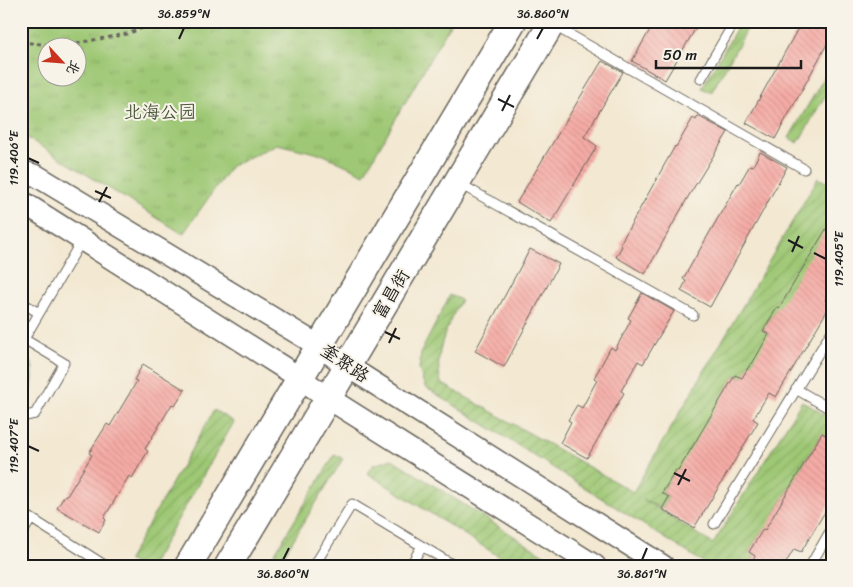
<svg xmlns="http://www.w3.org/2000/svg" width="853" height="587" viewBox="0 0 853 587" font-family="Sriracha,'LXGW WenKai TC',sans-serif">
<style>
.park{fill:url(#park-tufts);stroke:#5d7248;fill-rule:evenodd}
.garden{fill:url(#garden-furrows);stroke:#5d7248}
.building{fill:url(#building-back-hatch)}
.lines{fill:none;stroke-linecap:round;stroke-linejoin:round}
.service-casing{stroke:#67635b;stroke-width:11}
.tertiary-casing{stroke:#67635b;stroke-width:24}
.primary-casing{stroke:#67635b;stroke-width:29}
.path{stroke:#67635b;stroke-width:3;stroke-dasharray:4 4;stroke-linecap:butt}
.service{stroke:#fff;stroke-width:9}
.tertiary{stroke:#fff;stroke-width:21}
.primary{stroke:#fff;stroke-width:26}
.ticks{fill:none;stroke:#1c1c1c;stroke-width:2}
.labels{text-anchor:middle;stroke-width:4;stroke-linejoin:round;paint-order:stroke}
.park-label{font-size:18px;fill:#4a583b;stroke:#f7f3e8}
.street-label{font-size:18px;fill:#1c1c1c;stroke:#f7f3e8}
.neatline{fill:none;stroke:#1c1c1c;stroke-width:2}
.ticks-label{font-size:12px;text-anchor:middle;fill:#1c1c1c}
</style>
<defs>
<pattern id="park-tufts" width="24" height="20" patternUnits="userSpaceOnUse" patternTransform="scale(1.25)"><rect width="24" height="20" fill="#9ec874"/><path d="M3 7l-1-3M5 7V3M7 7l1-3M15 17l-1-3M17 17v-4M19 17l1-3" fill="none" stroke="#88ab64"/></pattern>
<pattern id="garden-furrows" width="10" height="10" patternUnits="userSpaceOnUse" patternTransform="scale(1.25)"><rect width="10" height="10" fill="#9ec874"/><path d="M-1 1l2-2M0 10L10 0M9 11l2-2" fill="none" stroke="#88ab64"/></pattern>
<pattern id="building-back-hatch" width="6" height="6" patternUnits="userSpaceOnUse" patternTransform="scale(1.25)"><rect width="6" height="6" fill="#f6aca6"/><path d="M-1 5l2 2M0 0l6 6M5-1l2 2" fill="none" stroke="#d2938e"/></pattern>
</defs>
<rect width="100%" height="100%" fill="#f7f3e8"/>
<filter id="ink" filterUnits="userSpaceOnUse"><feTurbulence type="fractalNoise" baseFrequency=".02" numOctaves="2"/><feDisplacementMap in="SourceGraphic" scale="10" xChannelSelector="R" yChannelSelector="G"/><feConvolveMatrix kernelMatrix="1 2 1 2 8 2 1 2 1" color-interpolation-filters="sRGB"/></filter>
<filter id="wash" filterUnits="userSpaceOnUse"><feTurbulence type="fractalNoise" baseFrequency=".0096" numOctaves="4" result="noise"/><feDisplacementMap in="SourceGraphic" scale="20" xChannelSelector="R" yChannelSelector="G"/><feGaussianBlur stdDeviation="1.12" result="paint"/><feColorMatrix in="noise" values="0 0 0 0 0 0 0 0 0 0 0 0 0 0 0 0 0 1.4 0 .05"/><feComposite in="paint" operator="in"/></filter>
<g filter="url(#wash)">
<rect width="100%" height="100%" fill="#f3e8d1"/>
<!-- park -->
<path class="park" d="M 21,21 L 452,21 L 364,174 L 324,155 L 277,144 L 231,166 L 183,234 L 21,134 ZM 48,48 L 78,48 L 78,78 L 48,78 Z"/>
<!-- garden -->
<path class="garden" d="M 741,21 L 752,21 L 711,93 L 702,88 Z
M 832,64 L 832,84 L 798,143 L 789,138 Z
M 818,178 L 832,185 L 832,219 L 783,311 L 777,308 L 763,330 L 769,334 L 784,383 L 751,364 L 742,378 L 735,375 L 682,474 L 676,470 L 662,493 L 669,497 L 662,509 L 643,499 L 713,544 L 802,401 L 832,419 L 832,431 L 829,437 L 822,433 L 776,511 L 769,532 L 763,529 L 749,552 L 755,555 L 749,566 L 709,566 L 425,387 L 419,369 L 421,352 L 450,295 L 461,300 C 447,326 433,353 441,383 L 633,492 Z
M 21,348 C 24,351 27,354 29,357 C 38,371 33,394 21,405 Z
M 214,410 L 234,422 L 151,566 L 138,566 L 128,560 Z
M 335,454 L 343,459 L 277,566 L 267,566 Z
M 392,459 L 561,566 L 562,566 L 514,566 L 367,473 L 373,465 Z"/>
<g id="blocks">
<!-- building -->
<path class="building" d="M 655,21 L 700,21 L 665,80 L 632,61 Z
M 802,21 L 832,21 L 832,35 L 775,139 L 746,123 Z
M 602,61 L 623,72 L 584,137 L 597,146 L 551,223 L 517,202 Z
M 698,116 L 728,132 L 688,197 L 645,274 L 616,257 L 622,246 L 620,244 L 675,146 L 676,147 L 693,118 L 696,120 Z
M 760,152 L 787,167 L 710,307 L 681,291 L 686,281 L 683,279 L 738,183 L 739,184 L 750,165 L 753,166 Z
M 832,219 L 832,289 L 825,300 L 831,304 L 776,397 L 769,393 L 753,419 L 758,422 L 694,528 L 662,509 L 669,497 L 662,493 L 676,470 L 678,471 L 735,375 L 742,378 L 751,363 L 752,364 L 769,334 L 763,331 L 777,307 L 779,308 Z
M 530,249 L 559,264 L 504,367 L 475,351 Z
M 642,293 L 674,311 L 643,364 L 638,361 L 621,391 L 624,393 L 587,458 L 560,443 L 571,422 L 568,420 L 577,405 L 582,408 L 597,380 L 594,378 L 611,347 L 615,350 L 631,320 L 628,318 Z
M 143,364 L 185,390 L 175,406 L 172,404 L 145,449 L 148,451 L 132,478 L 129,476 L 104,518 L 106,520 L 99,532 L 57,508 L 65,495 L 67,496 L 92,455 L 89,453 L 107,424 L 110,426 L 137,381 L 134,380 Z
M 822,433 L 832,439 L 832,500 L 801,552 L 794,549 L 784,566 L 749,566 L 755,556 L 749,552 L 763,529 L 765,530 Z"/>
</g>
</g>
<g filter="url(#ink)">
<use href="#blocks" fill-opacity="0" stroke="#67635b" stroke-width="1"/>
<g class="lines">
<!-- service casing -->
<g class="service-casing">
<path id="service" d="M 553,25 L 804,169
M 701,79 L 735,21
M 460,184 L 693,315
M 21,302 L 39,313
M 796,389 L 832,410
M 21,417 L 35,414 L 64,363 L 24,339 L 82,240
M 21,512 L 106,566
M 714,524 L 832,331
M 21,535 L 31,519
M 314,566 L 352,504 L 455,566
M 410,566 L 422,546
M 810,566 L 832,528"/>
</g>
<!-- tertiary casing -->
<g class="tertiary-casing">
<path id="tertiary" d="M 21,171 L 37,176 L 319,346 L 347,366 L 663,566
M 21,201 L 300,378 L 328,398 L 595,566"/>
</g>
<!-- primary casing -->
<g class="primary-casing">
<path id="primary" d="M 188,566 L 513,21
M 228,566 L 553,21"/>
</g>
<!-- path -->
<path class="path" d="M 21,42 L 60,46 L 127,34 L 161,21"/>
<!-- service -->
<use href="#service" class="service"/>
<!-- tertiary -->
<use href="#tertiary" class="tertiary"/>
<!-- primary -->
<use href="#primary" class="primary"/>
</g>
</g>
<!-- ticks -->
<path class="ticks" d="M 179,39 L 184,28M 537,39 L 543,28M 498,99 L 514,107M 502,111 L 510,95M 28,158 L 39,163M 95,191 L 111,198M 99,202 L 107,187M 788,240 L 803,248M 792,252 L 799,236M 814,253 L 826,259M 385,332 L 400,339M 389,343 L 396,328M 28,446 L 39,451M 674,473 L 690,481M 678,485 L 686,469M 283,560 L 289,548M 642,560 L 647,548"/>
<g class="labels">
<!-- park labels -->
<g class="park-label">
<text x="160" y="118">北海公园</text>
</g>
<!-- street labels -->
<g class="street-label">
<text transform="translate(391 294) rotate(-59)" y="6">富昌街</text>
<text transform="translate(345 363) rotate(34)" y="6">奎聚路</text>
</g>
</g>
<!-- margin -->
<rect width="853" height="587" fill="none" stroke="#f7f3e8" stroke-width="55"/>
<!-- north arrow -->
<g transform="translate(62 62) rotate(116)"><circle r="24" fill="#f7f3e8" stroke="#9f9d96"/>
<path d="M0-4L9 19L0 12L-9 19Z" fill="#c8321e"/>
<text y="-8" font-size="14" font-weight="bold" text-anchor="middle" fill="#1c1c1c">北</text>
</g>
<!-- scale -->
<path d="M656 60v8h145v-8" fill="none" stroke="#1c1c1c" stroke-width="2.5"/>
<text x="663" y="60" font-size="15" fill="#1c1c1c" stroke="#f7f3e8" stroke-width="4" paint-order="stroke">50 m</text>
<rect x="28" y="28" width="798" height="532" class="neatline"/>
<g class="ticks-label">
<text x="184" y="18">36.859°N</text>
<text x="543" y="18">36.860°N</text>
<text transform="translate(14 158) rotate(-90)" y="4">119.406°E</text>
<text transform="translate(839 259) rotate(-90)" y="4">119.405°E</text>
<text transform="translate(14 446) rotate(-90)" y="4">119.407°E</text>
<text x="283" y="578">36.860°N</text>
<text x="642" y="578">36.861°N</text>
</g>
</svg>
